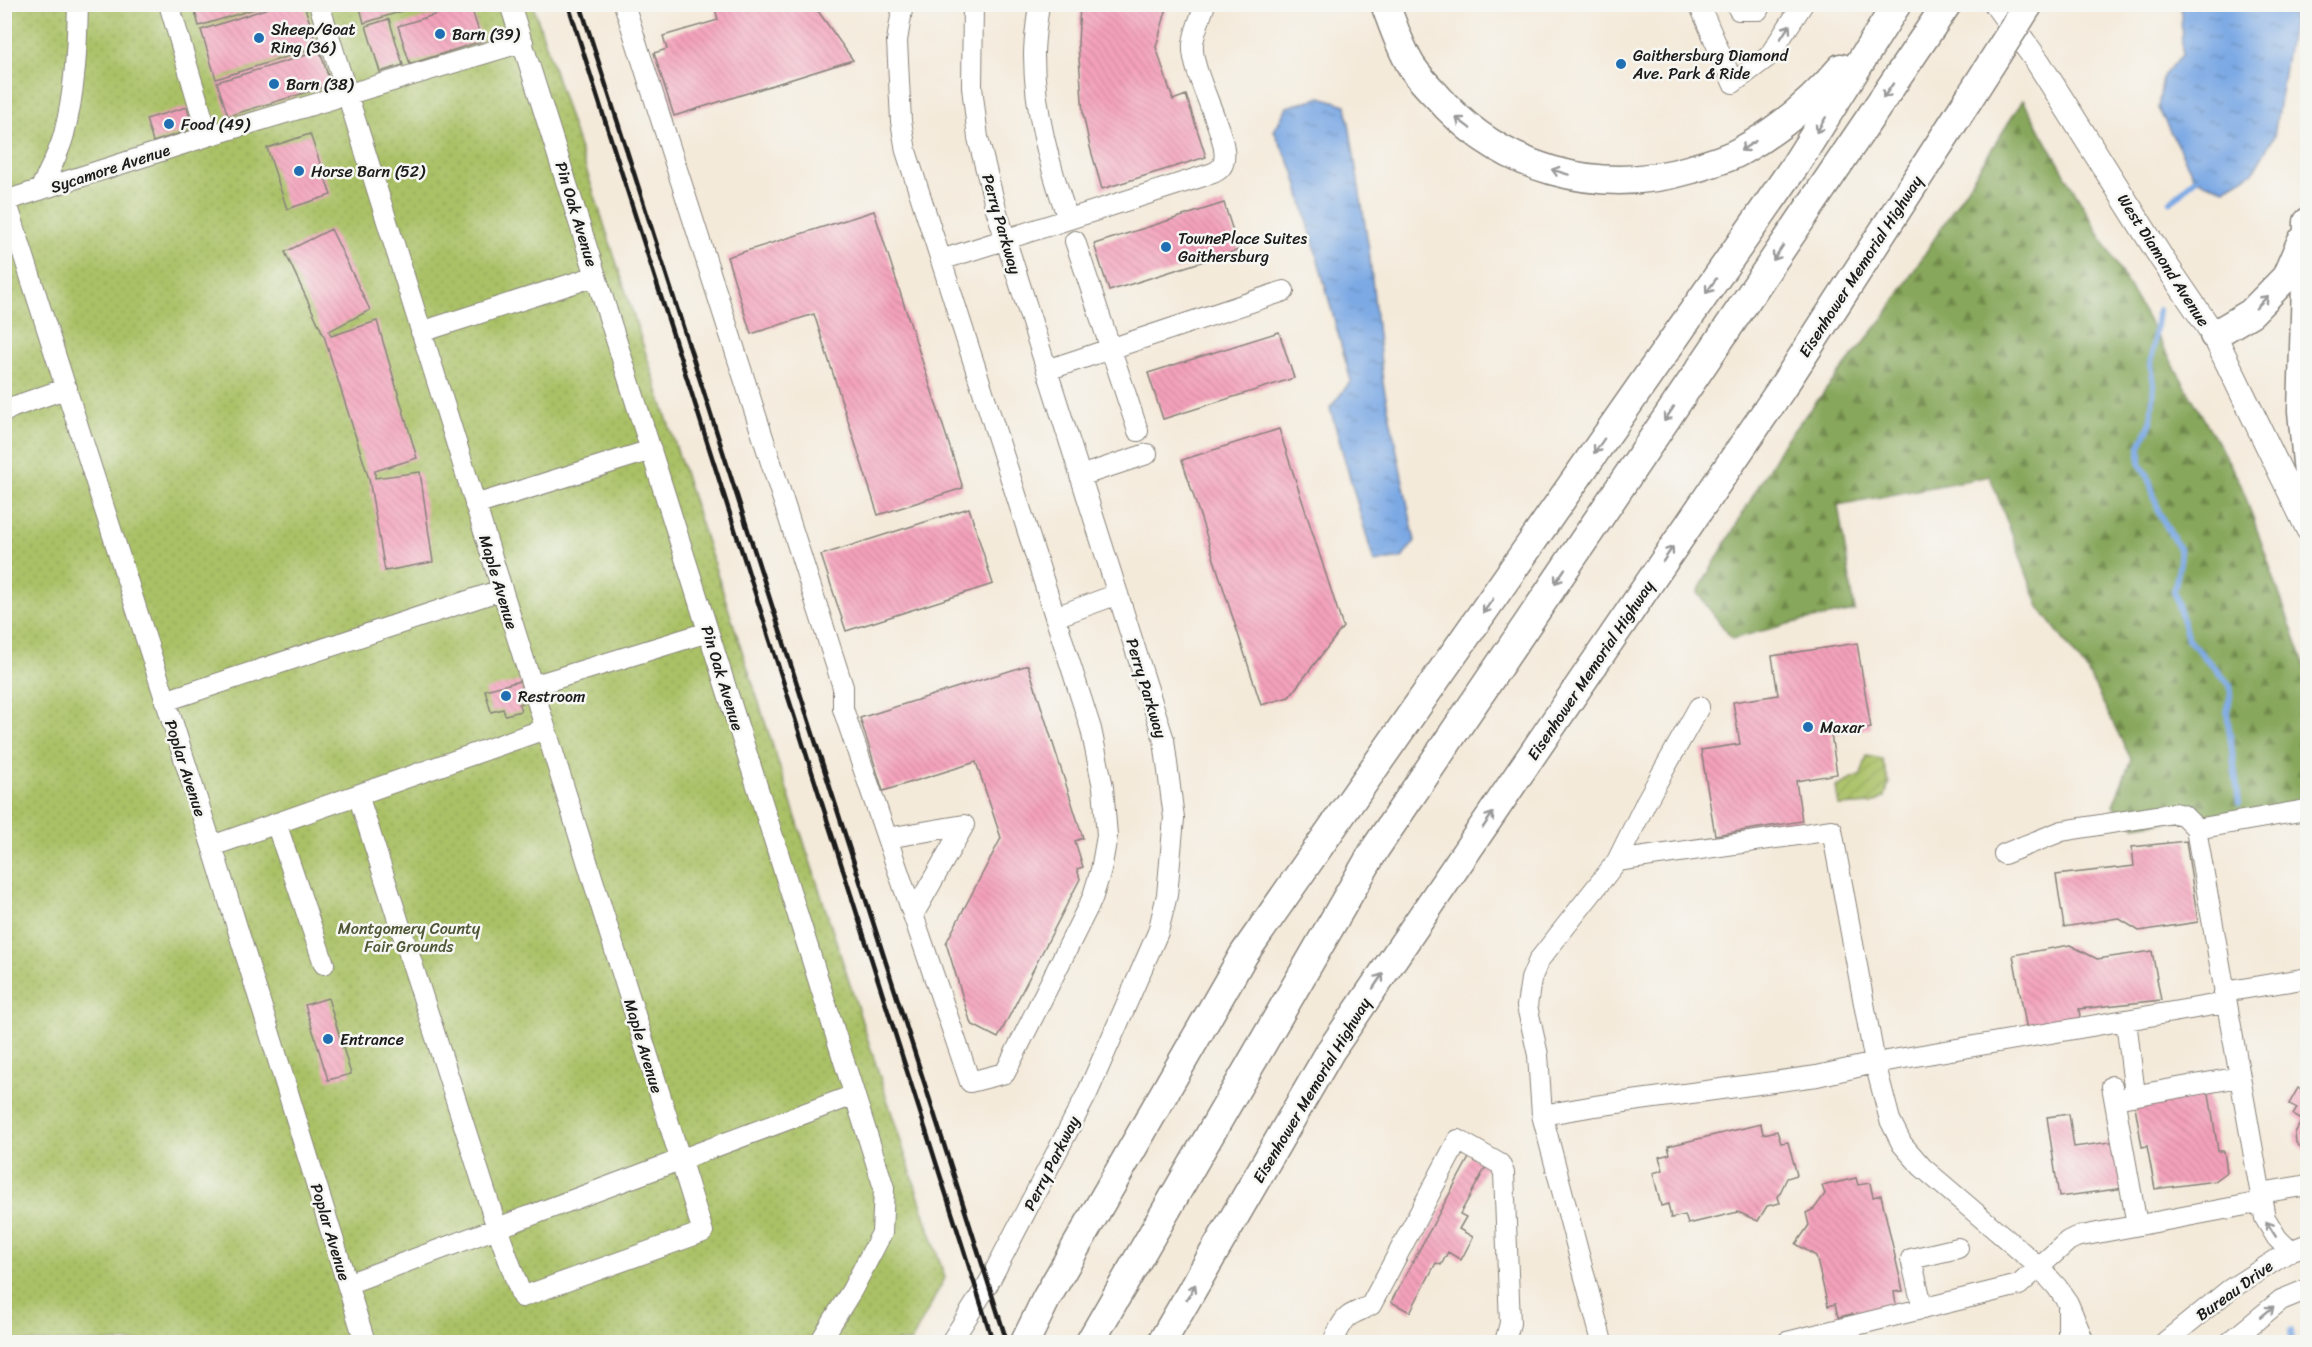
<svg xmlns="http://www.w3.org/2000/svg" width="2312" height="1347" viewBox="0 0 2312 1347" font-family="Sriracha,sans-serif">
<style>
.forest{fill:url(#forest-firs);stroke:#52623c;stroke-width:1.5}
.park{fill:url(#park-dots);stroke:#636e41;stroke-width:1.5}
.garden{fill:url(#garden-furrows);stroke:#636e41;stroke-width:1.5}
.water{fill:url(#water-ripples);stroke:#4c6280;stroke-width:1.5}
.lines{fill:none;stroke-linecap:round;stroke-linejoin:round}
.stream{stroke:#7ba9e4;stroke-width:6}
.building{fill:url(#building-back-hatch)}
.minor-casing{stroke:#88837b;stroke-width:22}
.major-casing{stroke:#88837b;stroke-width:26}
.highway-casing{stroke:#88837b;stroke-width:31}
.minor{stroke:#fff;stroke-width:20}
.major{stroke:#fff;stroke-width:24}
.highway{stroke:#fff;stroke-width:28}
.rail{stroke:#1c1c1c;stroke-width:4.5}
.highway-bridge-casing{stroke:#88837b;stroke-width:31;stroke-linecap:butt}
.highway-bridge{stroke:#fff;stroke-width:28}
.oneway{stroke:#999}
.poi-dot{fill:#1f6fb2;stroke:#f6f6f2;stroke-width:2}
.labels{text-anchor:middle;stroke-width:5;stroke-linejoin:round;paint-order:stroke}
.poi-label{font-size:16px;fill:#1c1c1c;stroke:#f6f6f2;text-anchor:start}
.street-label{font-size:16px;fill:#1c1c1c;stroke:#f6f6f2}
.park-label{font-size:16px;fill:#4e5636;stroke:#f6f6f2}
</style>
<defs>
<pattern id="forest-firs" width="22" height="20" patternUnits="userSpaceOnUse" patternTransform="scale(1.5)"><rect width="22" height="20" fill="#87a75b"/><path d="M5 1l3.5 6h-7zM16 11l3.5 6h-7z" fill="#6e874a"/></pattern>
<pattern id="park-dots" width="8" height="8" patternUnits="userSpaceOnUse" patternTransform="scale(1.5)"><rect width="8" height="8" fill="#aac166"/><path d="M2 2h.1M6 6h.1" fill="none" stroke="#92a558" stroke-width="1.8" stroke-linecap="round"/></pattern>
<pattern id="garden-furrows" width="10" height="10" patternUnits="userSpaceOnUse" patternTransform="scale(1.5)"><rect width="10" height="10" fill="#aac166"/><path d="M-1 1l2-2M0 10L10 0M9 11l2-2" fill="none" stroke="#92a558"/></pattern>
<pattern id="water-ripples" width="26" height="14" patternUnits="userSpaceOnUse" patternTransform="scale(1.5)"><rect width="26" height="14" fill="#7ba9e4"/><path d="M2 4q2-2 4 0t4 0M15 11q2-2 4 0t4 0" fill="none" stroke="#6489b8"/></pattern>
<pattern id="building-back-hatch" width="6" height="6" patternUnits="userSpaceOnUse" patternTransform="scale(1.5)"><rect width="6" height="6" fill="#f4a1bb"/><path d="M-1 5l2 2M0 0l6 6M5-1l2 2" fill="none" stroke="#d18aa0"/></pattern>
</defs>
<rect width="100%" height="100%" fill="#f6f6f2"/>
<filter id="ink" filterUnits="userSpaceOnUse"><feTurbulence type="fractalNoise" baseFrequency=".0167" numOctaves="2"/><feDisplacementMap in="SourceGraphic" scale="12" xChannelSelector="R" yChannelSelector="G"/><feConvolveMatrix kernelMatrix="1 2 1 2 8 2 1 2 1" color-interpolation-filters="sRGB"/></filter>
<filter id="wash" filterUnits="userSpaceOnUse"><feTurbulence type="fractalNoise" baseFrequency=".008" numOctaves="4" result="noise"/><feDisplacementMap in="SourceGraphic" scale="24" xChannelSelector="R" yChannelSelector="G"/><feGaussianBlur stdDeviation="1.35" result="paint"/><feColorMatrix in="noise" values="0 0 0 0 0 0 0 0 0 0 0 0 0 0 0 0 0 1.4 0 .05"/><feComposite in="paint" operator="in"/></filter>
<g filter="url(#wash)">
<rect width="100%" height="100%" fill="#f4eada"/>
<!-- forest -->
<path class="forest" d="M 2023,100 L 2241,484 L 2307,673 L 2307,818 L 2185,819 L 2135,826 L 2113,805 L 2131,759 L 2087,671 L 2039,607 L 1990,476 L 1838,505 L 1855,611 L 1792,623 L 1732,639 L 1697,593 L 1784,442 L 1885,316 Z"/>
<!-- park -->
<path class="park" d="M 5,5 L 533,5 L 945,1278 L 911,1342 L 5,1342 Z"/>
<!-- garden -->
<path class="garden" d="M 1867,756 L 1882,759 L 1889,782 L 1885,797 L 1872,804 L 1839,806 L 1836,787 L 1861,775 Z"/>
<!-- water -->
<path class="water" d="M 2181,5 L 2295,5 L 2274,136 L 2253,172 L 2224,189 L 2195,179 L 2158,108 L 2163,76 L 2182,55 Z
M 1321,97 L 1346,105 L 1369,250 L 1383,383 L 1415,541 L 1402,558 L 1374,562 L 1330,408 L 1351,381 L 1294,172 L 1274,131 L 1287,107 Z"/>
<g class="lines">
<!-- stream -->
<path class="stream" d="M 2171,202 L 2195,179
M 2158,310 L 2151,365 L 2154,385 L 2151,422 L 2140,446 L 2140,464 L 2148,476 L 2159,513 L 2179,549 L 2180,562 L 2174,591 L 2188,639 L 2230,685 L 2231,693 L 2227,713 L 2239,803
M 2291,1331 L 2292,1342"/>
</g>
<g id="blocks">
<!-- building -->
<path class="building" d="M 193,4 L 267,4 L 267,5 L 199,26 Z
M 281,4 L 304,4 L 317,47 L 216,79 L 201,30 Z
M 359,4 L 422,4 L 422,5 L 364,23 Z
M 470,4 L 482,41 L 410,64 L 398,26 Z
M 714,4 L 813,4 L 853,60 L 674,116 L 654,53 L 667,49 L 663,36 L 718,20 Z
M 1080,4 L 1168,4 L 1156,47 L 1173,100 L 1186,95 L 1206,157 L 1102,189 L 1090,147 L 1083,114 L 1078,44 Z
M 389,19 L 403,65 L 380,72 L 366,26 Z
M 320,51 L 331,85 L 228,116 L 217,82 Z
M 187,107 L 193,129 L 153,142 L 146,119 Z
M 310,134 L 331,195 L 287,209 L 267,148 Z
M 1224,203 L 1239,250 L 1109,291 L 1094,244 Z
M 874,211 L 963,488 L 878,515 L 814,314 L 751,334 L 727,257 Z
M 331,229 L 370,310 L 329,331 L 331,336 L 377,321 L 417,458 L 375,471 L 375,478 L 420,472 L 433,562 L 385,571 L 369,479 L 324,336 L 285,252 Z
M 1279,332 L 1294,378 L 1163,419 L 1148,373 Z
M 1279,429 L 1343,627 L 1289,697 L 1261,705 L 1182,460 Z
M 969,508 L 993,584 L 846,631 L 821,555 Z
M 1857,643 L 1871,728 L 1831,734 L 1837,774 L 1796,781 L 1802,821 L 1715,835 L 1701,750 L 1740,744 L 1733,702 L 1778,695 L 1772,656 Z
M 1028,665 L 1083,838 L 1075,841 L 1083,867 L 1077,869 L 1080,879 L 998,1038 L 971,1024 L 946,943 L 1001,838 L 976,762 L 883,791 L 860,718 Z
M 520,681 L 526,702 L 519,704 L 521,711 L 505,715 L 503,709 L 491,712 L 485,690 Z
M 2186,841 L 2198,922 L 2139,931 L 2118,918 L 2064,927 L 2056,875 L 2134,866 L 2132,847 Z
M 2070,945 L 2097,959 L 2152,951 L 2161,1000 L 2079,1009 L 2081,1027 L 2028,1036 L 2013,955 Z
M 328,998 L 351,1074 L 328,1080 L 305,1005 Z
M 2305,1084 L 2308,1085 L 2308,1152 L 2302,1149 L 2296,1143 L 2295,1133 L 2302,1120 L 2293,1115 L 2297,1108 L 2289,1104 L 2298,1088 L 2301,1090 Z
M 2208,1087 L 2218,1151 L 2224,1151 L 2227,1172 L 2215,1181 L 2155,1189 L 2147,1146 L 2142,1147 L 2134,1100 Z
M 2069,1114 L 2074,1147 L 2117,1141 L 2124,1188 L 2059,1197 L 2047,1117 Z
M 1761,1124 L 1763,1134 L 1777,1131 L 1781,1143 L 1788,1142 L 1797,1175 L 1787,1178 L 1778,1197 L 1780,1203 L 1767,1206 L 1758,1221 L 1738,1212 L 1688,1224 L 1685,1215 L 1671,1218 L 1668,1204 L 1661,1206 L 1653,1173 L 1663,1170 L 1659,1157 L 1670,1154 L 1668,1146 Z
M 1470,1156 L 1487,1165 L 1460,1214 L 1466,1217 L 1459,1229 L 1473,1237 L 1461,1260 L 1448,1252 L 1441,1265 L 1436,1263 L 1410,1312 L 1391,1302 Z
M 1856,1178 L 1858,1185 L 1870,1183 L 1873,1197 L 1881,1195 L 1903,1291 L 1894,1292 L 1896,1305 L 1886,1308 L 1888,1316 L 1855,1323 L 1853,1314 L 1838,1317 L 1835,1304 L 1828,1306 L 1816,1256 L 1796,1244 L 1809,1225 L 1806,1213 L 1814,1209 L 1825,1194 L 1822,1186 Z"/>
</g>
</g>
<g filter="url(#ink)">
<use href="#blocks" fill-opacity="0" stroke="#88837b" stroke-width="1.5"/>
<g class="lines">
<!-- minor casing -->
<g class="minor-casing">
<path id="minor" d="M 169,4 L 208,136
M 319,4 L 703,1232 L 522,1297 L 497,1228 L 358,795
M 510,4 L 884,1188 L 882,1233 L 852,1290 L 820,1342
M 624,4 L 843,687 L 843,709 L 970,1082 L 1005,1073 L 1092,899 L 1101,870 L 1107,836 L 1103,787 L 1091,729 L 906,151 L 901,121 L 897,41 L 903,4
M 1039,4 C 1037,21 1034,39 1034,55 C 1034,111 1050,167 1068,219
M 1699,4 L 1733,83 L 1769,56 L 1803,4
M 1736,4 L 1739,10 L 1758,10 L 1761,4
M 40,190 C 48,172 59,154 64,134 C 75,92 77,48 78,4
M 4,194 L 212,846 L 365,1342
M 8,200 L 208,136 L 523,42
M 1075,241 L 1138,431
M 941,260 L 1213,173 C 1217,171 1221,169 1223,164 C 1233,141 1190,75 1193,44 C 1194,32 1201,17 1205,4
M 421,332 L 596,276
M 1047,370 L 1284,291
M 4,412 L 13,407 L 67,388
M 1080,476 L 1147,454
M 475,505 L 651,450
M 1055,617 L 1118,594
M 532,686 L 708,632
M 165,701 L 501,590
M 276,823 L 324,964
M 887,838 L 964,825 L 913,915
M 212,846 L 545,729
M 2004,854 L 2062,831 L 2174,813 L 2183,815 L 2198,830
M 1617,861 L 1647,800 L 1699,707
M 2224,992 L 2308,978
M 2126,1020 L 2135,1095
M 2112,1086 L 2137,1225
M 2115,1099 L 2240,1077
M 1542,1115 L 1595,1106 L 1817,1076 L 1875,1063 L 2225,1003
M 2261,1193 L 2308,1185
M 2290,1251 L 2277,1238 L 2265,1218 L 2197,835 L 2198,830 L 2202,828 L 2306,810
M 347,1284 L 854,1095
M 1923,1309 L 1911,1259 L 1958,1248
M 2068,1309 L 2068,1342
M 951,1342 L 988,1284 L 1087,1094 L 1158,932 L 1167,895 L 1174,818 L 1164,740 L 996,209 L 978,138 L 972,87 L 973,4
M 1333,1342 C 1337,1334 1341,1322 1349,1316 C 1353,1313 1364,1309 1371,1305 L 1458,1140 L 1500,1164 L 1504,1173 L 1510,1323 L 1505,1342
M 1602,1342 L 1542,1115 L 1538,1055 L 1527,1006 L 1531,979 L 1539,960 L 1617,861 L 1832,830 L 1875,1063 L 1890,1120 L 1902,1144 L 1922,1167 L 2039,1267 L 2057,1287 L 2068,1303 L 2084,1342
M 1787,1342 L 2019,1285 L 2068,1241 L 2076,1237 L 2262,1202
M 2165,1342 L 2229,1290 L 2290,1251 L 2308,1244
M 2230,1342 L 2281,1300 L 2308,1289"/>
</g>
<!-- major casing -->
<g class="major-casing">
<path id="major" d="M 1996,4 L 2038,62 L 2162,259 L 2214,335 L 2308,529"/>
</g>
<!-- highway casing -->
<g class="highway-casing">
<path id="highway" d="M 1385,4 C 1393,25 1400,48 1412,67 C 1419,77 1428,87 1436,95 C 1500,170 1598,197 1692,169 C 1707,164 1725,160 1739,152 C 1777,131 1813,101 1841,68
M 2308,222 L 2302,411 L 2308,473
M 2214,335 L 2251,313 L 2286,277 L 2301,242
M 1025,1342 L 1046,1299 L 1244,954 L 1794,167 L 1897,4
M 1090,1342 L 1375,849 L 1947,4
M 1162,1342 L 1331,1050 L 1782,388 L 1968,100"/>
</g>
<!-- minor -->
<use href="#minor" class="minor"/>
<!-- major -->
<use href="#major" class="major"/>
<!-- highway -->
<use href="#highway" class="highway"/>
<!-- rail -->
<path class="rail" d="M 568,4 L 993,1342
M 580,4 L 1007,1342"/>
<!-- highway-bridge casing -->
<g class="highway-bridge-casing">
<path id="highway-bridge" d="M 1968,100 L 2029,4"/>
</g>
<!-- highway-bridge -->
<use href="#highway-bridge" class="highway-bridge"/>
</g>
<!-- one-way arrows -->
<defs><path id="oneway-shaft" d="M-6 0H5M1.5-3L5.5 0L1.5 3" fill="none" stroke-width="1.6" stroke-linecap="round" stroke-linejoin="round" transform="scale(1.5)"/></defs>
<g class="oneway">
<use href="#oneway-shaft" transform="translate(1785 32) rotate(-57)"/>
<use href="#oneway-shaft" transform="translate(1888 91) rotate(124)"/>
<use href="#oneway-shaft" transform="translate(1463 123) rotate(-143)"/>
<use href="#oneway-shaft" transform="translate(1821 125) rotate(122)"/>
<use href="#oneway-shaft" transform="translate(1748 146) rotate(147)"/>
<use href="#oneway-shaft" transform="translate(1560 172) rotate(-163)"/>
<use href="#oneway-shaft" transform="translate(1778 253) rotate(124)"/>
<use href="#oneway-shaft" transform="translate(1711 286) rotate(125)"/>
<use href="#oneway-shaft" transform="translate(2262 302) rotate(-46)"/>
<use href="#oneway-shaft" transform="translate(1669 414) rotate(124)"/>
<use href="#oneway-shaft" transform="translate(1599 446) rotate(125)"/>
<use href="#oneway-shaft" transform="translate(1668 554) rotate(-56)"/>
<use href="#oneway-shaft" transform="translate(1560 576) rotate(124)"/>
<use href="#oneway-shaft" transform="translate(1488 606) rotate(125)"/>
<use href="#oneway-shaft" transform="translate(1488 820) rotate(-56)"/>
<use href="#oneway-shaft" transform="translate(1378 981) rotate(-56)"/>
<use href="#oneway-shaft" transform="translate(2271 1229) rotate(-122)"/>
<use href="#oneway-shaft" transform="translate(1191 1292) rotate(-60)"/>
<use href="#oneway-shaft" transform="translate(2267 1312) rotate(-40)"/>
</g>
</g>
<!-- markers -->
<g class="poi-dot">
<circle cx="440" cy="34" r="6"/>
<circle cx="259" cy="38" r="6"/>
<circle cx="1621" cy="64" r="6"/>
<circle cx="274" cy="84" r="6"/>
<circle cx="169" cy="124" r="6"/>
<circle cx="299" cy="171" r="6"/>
<circle cx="1166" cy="247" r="6"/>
<circle cx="506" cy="696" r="6"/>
<circle cx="1808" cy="727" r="6"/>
<circle cx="328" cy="1039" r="6"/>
</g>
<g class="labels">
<!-- poi labels -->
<g class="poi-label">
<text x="271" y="35">Sheep/Goat<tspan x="271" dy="18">Ring (36)</tspan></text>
<text x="452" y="40">Barn (39)</text>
<text x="1633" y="61">Gaithersburg Diamond<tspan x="1633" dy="18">Ave. Park &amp; Ride</tspan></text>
<text x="286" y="90">Barn (38)</text>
<text x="181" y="130">Food (49)</text>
<text x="311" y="177">Horse Barn (52)</text>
<text x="1178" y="244">TownePlace Suites<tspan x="1178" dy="18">Gaithersburg</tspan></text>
<text x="518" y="702">Restroom</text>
<text x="1820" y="733">Maxar</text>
<text x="340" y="1045">Entrance</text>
</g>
<!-- street labels -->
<g class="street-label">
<text transform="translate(110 168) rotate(-18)" y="6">Sycamore Avenue</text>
<text transform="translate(577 214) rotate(73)" y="6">Pin Oak Avenue</text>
<text transform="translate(1002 224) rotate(74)" y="6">Perry Parkway</text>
<text transform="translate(2164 260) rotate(57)" y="6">West Diamond Avenue</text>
<text transform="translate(1860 266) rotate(-57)" y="6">Eisenhower Memorial Highway</text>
<text transform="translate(499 582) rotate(73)" y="6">Maple Avenue</text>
<text transform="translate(1590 670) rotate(-56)" y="6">Eisenhower Memorial Highway</text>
<text transform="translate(723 678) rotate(73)" y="6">Pin Oak Avenue</text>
<text transform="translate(1147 688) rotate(73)" y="6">Perry Parkway</text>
<text transform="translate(186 768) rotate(72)" y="6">Poplar Avenue</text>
<text transform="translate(644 1046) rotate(73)" y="6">Maple Avenue</text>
<text transform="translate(1311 1090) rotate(-59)" y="6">Eisenhower Memorial Highway</text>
<text transform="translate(1051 1163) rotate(-63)" y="6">Perry Parkway</text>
<text transform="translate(331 1232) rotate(73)" y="6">Poplar Avenue</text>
<text transform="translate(2234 1290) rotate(-36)" y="6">Bureau Drive</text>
</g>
<!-- park labels -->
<g class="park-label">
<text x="409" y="934">Montgomery County<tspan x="409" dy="18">Fair Grounds</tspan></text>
</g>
</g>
<!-- margin -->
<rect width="2312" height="1347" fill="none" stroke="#f6f6f2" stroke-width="24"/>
</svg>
